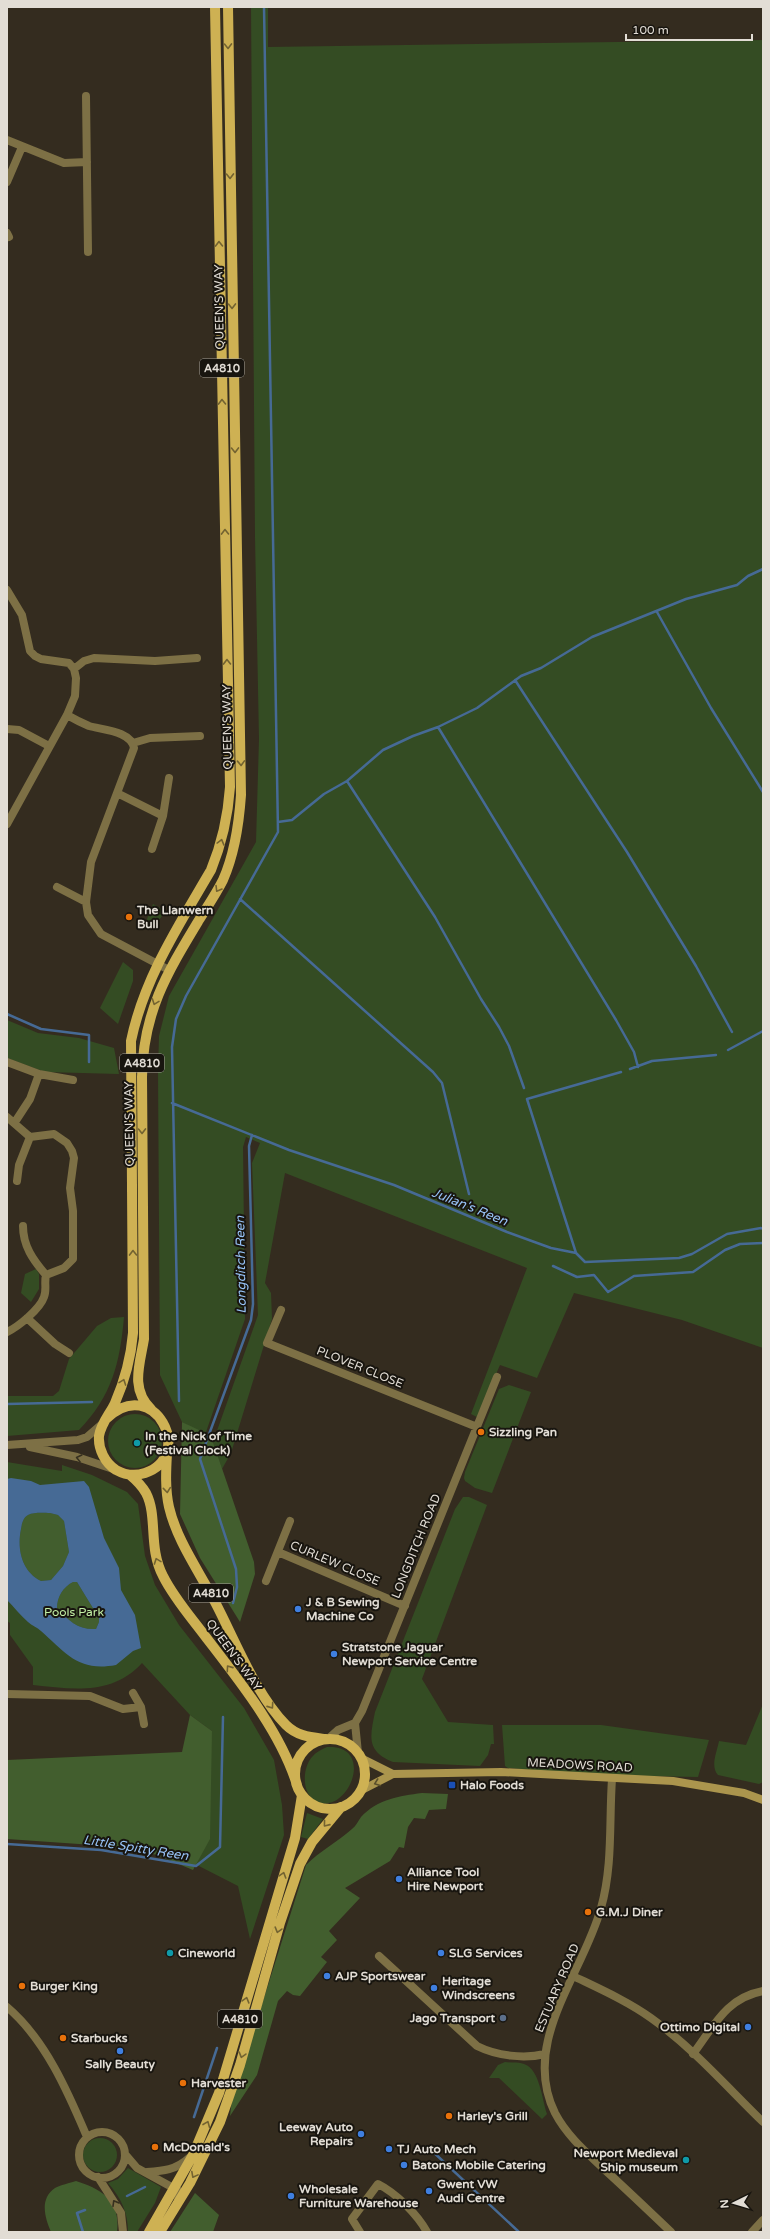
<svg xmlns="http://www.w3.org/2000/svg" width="770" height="2239" viewBox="0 0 770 2239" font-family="'Varela Round',sans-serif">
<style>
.green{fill:#344c23}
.forest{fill:#425e2e}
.water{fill:#466a95;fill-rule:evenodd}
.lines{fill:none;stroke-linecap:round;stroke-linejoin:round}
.stream{stroke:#466a95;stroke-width:2.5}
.street{stroke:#7d7045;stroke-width:8}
.secondary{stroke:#ab954d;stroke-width:8}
.primary{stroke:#ceb153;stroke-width:10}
.oneway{stroke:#736331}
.oneway2{stroke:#36301f}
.oneway3{stroke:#5a4f2b}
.food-dot{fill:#e8710a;stroke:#18150f;stroke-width:1.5}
.culture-dot{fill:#0f9aa8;stroke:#18150f;stroke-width:1.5}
.shop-dot{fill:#3f7fe0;stroke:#18150f;stroke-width:1.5}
.transit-dot{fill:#1a4fb4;stroke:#18150f;stroke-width:1.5}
.service-dot{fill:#5c6f8a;stroke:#18150f;stroke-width:1.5}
.labels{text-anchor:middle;stroke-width:4;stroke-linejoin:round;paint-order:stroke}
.shield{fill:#18150f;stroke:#a5a19a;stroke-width:1}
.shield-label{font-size:11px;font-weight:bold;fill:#e2ddd5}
.street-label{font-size:12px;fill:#e2ddd5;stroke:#18150f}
.poi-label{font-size:12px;font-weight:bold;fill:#e2ddd5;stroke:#18150f;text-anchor:start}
.park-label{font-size:12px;fill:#c3f0a5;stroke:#18150f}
.water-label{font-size:13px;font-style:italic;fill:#97c2f6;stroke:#18150f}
</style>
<rect width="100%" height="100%" fill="#342c1f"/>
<!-- green -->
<path class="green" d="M 251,7 L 268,7 L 268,47 L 763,40 L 763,1348 L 682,1320 L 574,1293 L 537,1378 L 500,1365 L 477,1417 L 471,1414 L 527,1268 L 285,1173 L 265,1283 L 271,1293 L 272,1319 L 231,1453 L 222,1469 L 213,1442 L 258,1315 L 252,1163 L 260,1143 L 246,1137 L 243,1147 L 245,1319 L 205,1435 L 182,1422 L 160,1375 L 158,1071 L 159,1036 L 169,996 L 256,842 L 259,739 L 255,537 Z
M 153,904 L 162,909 L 162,916 L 157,923 L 145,924 Z
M 123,962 L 133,970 L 133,981 L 118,1024 L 100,1008 Z
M 7,1020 L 38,1033 L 79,1038 L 114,1048 L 119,1074 L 45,1072 L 7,1058 Z
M 36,1269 L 39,1274 L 39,1289 L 31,1302 L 21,1293 L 25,1274 Z
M 124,1317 C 120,1363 112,1396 79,1430 L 7,1436 L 7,1396 L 53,1396 L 59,1391 L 69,1359 L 97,1326 L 111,1318 Z
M 509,1385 L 531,1392 L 492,1493 L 475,1488 L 465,1481 L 464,1478 L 465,1472 L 499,1389 Z
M108 1441a27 27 0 1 1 54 0a27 27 0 1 1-54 0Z
M 7,1462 L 62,1471 L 62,1465 L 92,1475 L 127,1492 L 138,1504 L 145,1556 L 155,1585 L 179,1625 L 244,1708 L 274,1760 L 282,1805 L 284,1835 L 250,1939 L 238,1886 L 195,1864 L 212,1731 L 190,1715 L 142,1663 C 112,1696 72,1689 33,1685 L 33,1667 L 10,1635 L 10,1623 L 7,1621 Z
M 463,1497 L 469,1497 L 487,1505 L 422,1679 L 448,1722 L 493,1725 L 494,1744 L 491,1744 L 488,1755 L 480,1766 L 393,1762 C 366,1751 370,1737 375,1712 L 455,1509 Z
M 763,1704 L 763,1782 L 759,1784 L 718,1775 C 710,1766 717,1752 719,1741 L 746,1745 Z
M 502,1725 L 601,1725 L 709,1740 L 698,1777 L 598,1775 L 508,1768 L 505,1766 Z
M 327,1747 C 376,1744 349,1814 318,1802 C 301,1796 302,1768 312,1757 C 316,1752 322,1749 327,1747 Z
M 307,1813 L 323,1819 L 308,1839 L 301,1837 Z
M 505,2062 C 511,2063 519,2062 524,2064 C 540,2069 542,2100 547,2114 L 542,2119 L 499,2078 L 489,2078 L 498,2065 Z
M83 2155a17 17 0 1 1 34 0a17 17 0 1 1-34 0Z
M 128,2168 L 161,2187 L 155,2203 L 137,2232 L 128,2232 C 128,2212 121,2198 108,2183 L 118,2179 Z"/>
<!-- forest -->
<path class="forest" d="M 182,1422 L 201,1431 L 213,1442 L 254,1562 L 255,1574 L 240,1622 L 200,1558 L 180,1514 Z
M 50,1513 L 58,1515 L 64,1521 L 69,1552 L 63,1566 L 51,1580 L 41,1581 C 21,1571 17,1548 21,1529 C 22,1523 23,1518 28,1515 C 34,1512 44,1513 50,1513 Z
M 73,1582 L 77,1582 L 99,1618 L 99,1622 L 96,1629 C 78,1630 69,1621 57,1608 C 57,1597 63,1587 73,1582 Z
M 190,1715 L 212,1731 L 210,1839 L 193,1870 L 157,1855 L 122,1847 L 7,1839 L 7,1760 L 182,1752 Z
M 422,1793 L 448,1794 L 446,1809 L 429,1810 L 425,1819 L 414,1818 L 408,1827 L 404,1848 L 399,1847 L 390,1861 L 345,1888 L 360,1898 L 329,1931 L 337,1940 L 321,1957 L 327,1962 L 300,1996 L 293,1995 L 287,1991 L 278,2001 L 257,2075 L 230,2116 L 232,2099 L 306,1865 C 320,1851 337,1842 352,1829 C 356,1826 358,1821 361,1817 C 378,1799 399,1796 422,1793 Z
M 76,2181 C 102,2189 121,2201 117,2232 L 51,2232 C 45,2218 39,2199 55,2188 C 60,2185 70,2183 76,2181 Z
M 195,2193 L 219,2215 L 213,2232 L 170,2232 Z"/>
<!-- water -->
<path class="water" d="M 11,1478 L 31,1481 L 40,1485 L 84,1481 L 89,1487 L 104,1538 L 119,1568 L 121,1590 L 135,1615 L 141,1648 L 133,1651 L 116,1665 C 78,1672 66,1653 41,1631 C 37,1627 32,1626 28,1622 C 21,1616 14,1607 7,1600 L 7,1479 ZM 50,1513 L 58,1515 L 64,1521 L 69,1552 L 63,1566 L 51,1580 L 41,1581 C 21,1571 17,1548 21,1529 C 22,1523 23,1518 28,1515 C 34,1512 44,1513 50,1513 ZM 73,1582 L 77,1582 L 99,1618 L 99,1622 L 96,1629 C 78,1630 69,1621 57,1608 C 57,1597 63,1587 73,1582 Z"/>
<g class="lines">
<!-- stream -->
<path class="stream" d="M 657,612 L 711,708 L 763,792
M 515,680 L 627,852 L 696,966 L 732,1032
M 438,727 L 616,1020 L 634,1052 L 638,1067
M 347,781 L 435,917 L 481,999 L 499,1027 L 509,1046 L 524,1088
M 278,822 L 292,820 L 324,794 L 347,781 L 383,750 L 413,736 L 438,727 L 477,708 L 521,676 L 541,668 L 592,637 L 686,599 L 737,585 L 748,576 L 763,569
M 240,899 L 433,1072 L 442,1083 L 469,1194
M 7,1014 L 41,1029 L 89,1035 L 89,1062
M 728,1050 L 763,1031
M 630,1069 L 652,1061 L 716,1055
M 172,1103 L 289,1150 L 394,1185 L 507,1232 L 551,1248 L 576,1253 L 585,1262 L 679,1258 L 692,1254 L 727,1234 L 761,1228 L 763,1229
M 576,1253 L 527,1099 L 621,1072
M 553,1266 L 577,1277 L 594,1275 L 608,1292 L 634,1276 L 693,1272 L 725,1250 L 740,1244 L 763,1243
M 179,1401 L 172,1047 L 176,1019 L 186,996 L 278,832 L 264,7
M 7,1404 L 92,1402
M 233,1603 L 237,1587 L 236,1569 L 200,1459 L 251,1320 L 253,1304 L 249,1146 L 252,1135
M 7,1844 L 101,1850 L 196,1866 L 220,1847 L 223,1717
M 194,2117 L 217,2048
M 430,2149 L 519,2232
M 127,2196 L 145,2187
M 83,2232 L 77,2213 L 85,2210"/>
<!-- street -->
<path class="street" d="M 86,96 L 88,252
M 7,140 L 64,163 L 87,162
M 7,182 L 22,147
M 7,233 L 9,237
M 7,590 L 22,615 L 30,651 L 35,656 L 41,659 L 69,663 L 74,669 L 76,678 L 75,696 L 67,715 L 7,824
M 74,669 L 84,661 L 94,658 L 155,661 L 197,658
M 67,715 C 74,719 82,723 89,726 C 103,730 131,731 134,748 L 91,862 L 86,902 L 88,915 L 101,934 L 169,970
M 7,729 L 19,730 L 49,746
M 133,743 L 150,738 L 200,736
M 117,793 L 163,816
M 152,849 L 163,816 L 169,778
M 57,887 L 86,902
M 7,1062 L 39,1074 L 73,1080
M 7,1117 L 30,1137 L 54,1134 L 67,1143 L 72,1151 L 74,1158 L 70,1188 L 73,1211 L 73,1259 L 64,1268 L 46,1275 C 44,1282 47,1290 44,1297 C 40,1309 18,1327 7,1332
M 15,1122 L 30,1099 L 39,1074
M 17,1181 L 19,1165 L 30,1137
M 23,1226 C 23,1246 33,1260 46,1275
M 281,1310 L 267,1343 L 477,1427
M 27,1318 L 55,1344 L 69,1353
M 7,1445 L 78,1440 L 87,1437 L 102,1424
M 30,1447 L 77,1457 L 113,1469
M 278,1552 L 405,1606
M 266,1581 L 290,1521
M 133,1693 L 141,1707 L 144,1724
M 7,1694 L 90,1696 L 123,1709 L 141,1707
M 355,1723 L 358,1753
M 328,1739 L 338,1730 L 355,1723 L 362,1711 L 497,1377
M 612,1779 C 609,1821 613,1866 601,1908 C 583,1974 520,2042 555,2113 C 567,2136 587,2153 605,2170 C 627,2190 649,2211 671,2232
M 379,1956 L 477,2046 C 497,2056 524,2059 545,2054
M 573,1976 C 600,1989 627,2001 651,2018 C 692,2047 727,2087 763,2122
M 7,2007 C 45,2039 68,2092 87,2137
M 693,2054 C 714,2026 726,1998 763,1991
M79 2155a23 23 0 1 1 46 0a23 23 0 1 1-46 0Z
M 125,2154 L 137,2168 L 179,2191 L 178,2201
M 147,2172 C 163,2171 176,2170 189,2158
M 98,2177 L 121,2213 L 123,2232
M 360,2232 L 352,2219 L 378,2184 C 396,2193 417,2214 427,2232
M 752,2232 L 763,2220"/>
<!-- secondary -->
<path class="secondary" d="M 361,1758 L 393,1774
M 360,1791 L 393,1774 L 501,1772 L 673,1781 L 744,1793 L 763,1800"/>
<!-- primary -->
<path class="primary" d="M 151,1409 C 130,1389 140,1364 144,1339 L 142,1077 C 143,1012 167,973 199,920 C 207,907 216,894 223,880 C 235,853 239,824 241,795 L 228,7
M 107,1418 C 154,1374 196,1456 145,1473 C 136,1476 125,1475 116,1470 C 105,1463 98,1449 99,1436 C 101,1423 110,1414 115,1403 C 125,1380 131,1357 133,1333 L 131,1041 C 144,978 179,925 211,870 C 222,843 228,816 230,787 L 215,7
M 167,1453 C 166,1471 165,1489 169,1507 C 177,1541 199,1571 215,1602 C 235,1640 256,1695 286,1725 C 297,1736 310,1737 325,1739
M 130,1475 C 136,1480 142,1486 146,1493 C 158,1516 148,1548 163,1576 C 174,1598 190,1616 205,1636 C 238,1679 281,1732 297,1785
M295 1774a35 35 0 1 1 70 0a35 35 0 1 1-70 0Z
M 149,2232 L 193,2155 L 219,2093 L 295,1838 L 302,1795
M 160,2232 L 190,2183 L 220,2122 L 240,2065 L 280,1923 L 300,1864 L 312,1842 L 341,1807"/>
</g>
<!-- one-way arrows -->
<defs><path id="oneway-chevron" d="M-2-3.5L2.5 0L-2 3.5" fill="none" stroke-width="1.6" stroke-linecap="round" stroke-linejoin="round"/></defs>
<g class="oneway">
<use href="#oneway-chevron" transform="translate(228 46) rotate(89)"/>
<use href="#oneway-chevron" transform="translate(230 176) rotate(89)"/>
<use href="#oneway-chevron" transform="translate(219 244) rotate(-91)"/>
<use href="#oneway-chevron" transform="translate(232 306) rotate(89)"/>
<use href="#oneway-chevron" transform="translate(222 402) rotate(-91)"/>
<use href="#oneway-chevron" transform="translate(235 450) rotate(89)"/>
<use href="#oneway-chevron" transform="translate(225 532) rotate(-91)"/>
<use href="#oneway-chevron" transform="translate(227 662) rotate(-91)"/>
<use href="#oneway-chevron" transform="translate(241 763) rotate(88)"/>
<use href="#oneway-chevron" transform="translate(221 842) rotate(-75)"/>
<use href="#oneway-chevron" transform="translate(218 889) rotate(121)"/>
<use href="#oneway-chevron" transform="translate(155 1002) rotate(110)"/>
<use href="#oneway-chevron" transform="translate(142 1131) rotate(89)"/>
<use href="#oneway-chevron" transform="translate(133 1253) rotate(-91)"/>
<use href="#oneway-chevron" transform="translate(123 1382) rotate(-70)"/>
<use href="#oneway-chevron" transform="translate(167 1490) rotate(84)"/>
<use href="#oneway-chevron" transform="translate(157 1561) rotate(-110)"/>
<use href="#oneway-chevron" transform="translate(229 1668) rotate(-125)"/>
<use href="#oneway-chevron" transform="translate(271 1706) rotate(55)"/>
<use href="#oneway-chevron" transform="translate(326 1824) rotate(129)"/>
<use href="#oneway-chevron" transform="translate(283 1875) rotate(-73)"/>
<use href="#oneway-chevron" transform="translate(278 1930) rotate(106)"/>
<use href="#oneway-chevron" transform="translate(246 2000) rotate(-74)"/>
<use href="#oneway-chevron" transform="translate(242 2055) rotate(106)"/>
<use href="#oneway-chevron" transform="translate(207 2124) rotate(-68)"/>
<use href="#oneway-chevron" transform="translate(194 2175) rotate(118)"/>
</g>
<g class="oneway2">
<use href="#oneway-chevron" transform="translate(79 1458) rotate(-166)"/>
<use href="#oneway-chevron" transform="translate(115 2203) rotate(-120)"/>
</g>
<use class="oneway3" href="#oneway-chevron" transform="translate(377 1783) rotate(160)"/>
<!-- markers -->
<g class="food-dot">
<circle cx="129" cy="917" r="4"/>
<circle cx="481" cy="1432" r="4"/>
<circle cx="588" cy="1912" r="4"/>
<circle cx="22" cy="1986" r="4"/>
<circle cx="63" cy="2038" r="4"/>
<circle cx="183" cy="2083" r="4"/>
<circle cx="449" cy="2116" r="4"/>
<circle cx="155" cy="2147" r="4"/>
</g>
<g class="culture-dot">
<circle cx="137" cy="1443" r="4"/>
<circle cx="170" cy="1953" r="4"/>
<circle cx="686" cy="2160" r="4"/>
</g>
<g class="shop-dot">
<circle cx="298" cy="1609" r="4"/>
<circle cx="334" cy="1654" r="4"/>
<circle cx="399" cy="1879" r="4"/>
<circle cx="441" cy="1953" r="4"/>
<circle cx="327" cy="1976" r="4"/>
<circle cx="434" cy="1988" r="4"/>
<circle cx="748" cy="2027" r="4"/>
<circle cx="120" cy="2051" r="4"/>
<circle cx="361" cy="2134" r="4"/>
<circle cx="389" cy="2149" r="4"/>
<circle cx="404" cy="2165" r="4"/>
<circle cx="429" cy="2191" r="4"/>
<circle cx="291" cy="2196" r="4"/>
</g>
<rect class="transit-dot" x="448" y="1781" width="8" height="8" rx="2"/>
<circle class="service-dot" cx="503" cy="2018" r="4"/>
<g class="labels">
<!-- shield labels -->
<g class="shield">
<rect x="200" y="359" width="44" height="18" rx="3"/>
<rect x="120" y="1054" width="44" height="18" rx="3"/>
<rect x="189" y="1584" width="44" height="18" rx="3"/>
<rect x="218" y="2010" width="44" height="18" rx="3"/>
</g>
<g class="shield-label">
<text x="222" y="372">A4810</text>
<text x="142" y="1067">A4810</text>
<text x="211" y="1597">A4810</text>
<text x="240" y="2023">A4810</text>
</g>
<!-- street labels -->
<g class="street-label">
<text transform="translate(219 307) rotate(-91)" y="4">QUEEN'S WAY</text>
<text transform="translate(227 727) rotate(-91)" y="4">QUEEN'S WAY</text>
<text transform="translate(129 1124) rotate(-91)" y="4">QUEEN'S WAY</text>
<text transform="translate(360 1367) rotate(22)" y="4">PLOVER CLOSE</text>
<text transform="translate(416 1546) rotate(-68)" y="4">LONGDITCH ROAD</text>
<text transform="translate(335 1563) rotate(23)" y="4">CURLEW CLOSE</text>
<text transform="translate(234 1655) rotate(54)" y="4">QUEEN'S WAY</text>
<text transform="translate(580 1765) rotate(3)" y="4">MEADOWS ROAD</text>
<text transform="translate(557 1988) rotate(-67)" y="4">ESTUARY ROAD</text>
</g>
<!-- poi labels -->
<g class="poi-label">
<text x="137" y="914">The Llanwern<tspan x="137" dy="14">Bull</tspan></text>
<text x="489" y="1436">Sizzling Pan</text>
<text x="145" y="1440">In the Nick of Time<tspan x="145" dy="14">(Festival Clock)</tspan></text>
<text x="306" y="1606">J &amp; B Sewing<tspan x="306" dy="14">Machine Co</tspan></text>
<text x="342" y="1651">Stratstone Jaguar<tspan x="342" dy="14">Newport Service Centre</tspan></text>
<text x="460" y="1789">Halo Foods</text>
<text x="407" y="1876">Alliance Tool<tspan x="407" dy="14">Hire Newport</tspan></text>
<text x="596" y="1916">G.M.J Diner</text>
<text x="178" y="1957">Cineworld</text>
<text x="449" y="1957">SLG Services</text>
<text x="335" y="1980">AJP Sportswear</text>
<text x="442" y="1985">Heritage<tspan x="442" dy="14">Windscreens</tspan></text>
<text x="30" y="1990">Burger King</text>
<text x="495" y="2022" text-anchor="end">Jago Transport</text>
<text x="740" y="2031" text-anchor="end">Ottimo Digital</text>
<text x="71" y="2042">Starbucks</text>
<text x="120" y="2068" text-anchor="middle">Sally Beauty</text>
<text x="191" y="2087">Harvester</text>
<text x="457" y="2120">Harley's Grill</text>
<text x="353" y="2131" text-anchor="end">Leeway Auto<tspan x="353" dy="14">Repairs</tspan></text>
<text x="163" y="2151">McDonald's</text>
<text x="397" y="2153">TJ Auto Mech</text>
<text x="678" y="2157" text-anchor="end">Newport Medieval<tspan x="678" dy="14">Ship museum</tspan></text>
<text x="412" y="2169">Batons Mobile Catering</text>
<text x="437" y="2188">Gwent VW<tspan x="437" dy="14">Audi Centre</tspan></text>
<text x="299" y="2193">Wholesale<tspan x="299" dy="14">Furniture Warehouse</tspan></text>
</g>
<!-- park labels -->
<g class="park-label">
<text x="74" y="1616">Pools Park</text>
</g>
<!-- water labels -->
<g class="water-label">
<text transform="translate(470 1206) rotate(22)" y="5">Julian's Reen</text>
<text transform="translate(240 1265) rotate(-91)" y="5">Longditch Reen</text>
<text transform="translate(136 1847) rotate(9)" y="5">Little Spitty Reen</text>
</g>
</g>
<!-- border -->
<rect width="770" height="2239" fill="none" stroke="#e2ddd5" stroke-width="16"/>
<!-- north arrow -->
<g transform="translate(734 2203) rotate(265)" stroke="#18150f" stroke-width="3" paint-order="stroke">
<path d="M0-3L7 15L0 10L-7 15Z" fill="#e2ddd5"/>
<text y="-6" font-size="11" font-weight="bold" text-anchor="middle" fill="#e2ddd5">N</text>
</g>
<!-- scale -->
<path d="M626 34v6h126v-6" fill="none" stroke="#e2ddd5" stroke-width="2"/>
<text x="632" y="34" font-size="12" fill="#e2ddd5" stroke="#18150f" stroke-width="3" paint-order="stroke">100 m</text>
</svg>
